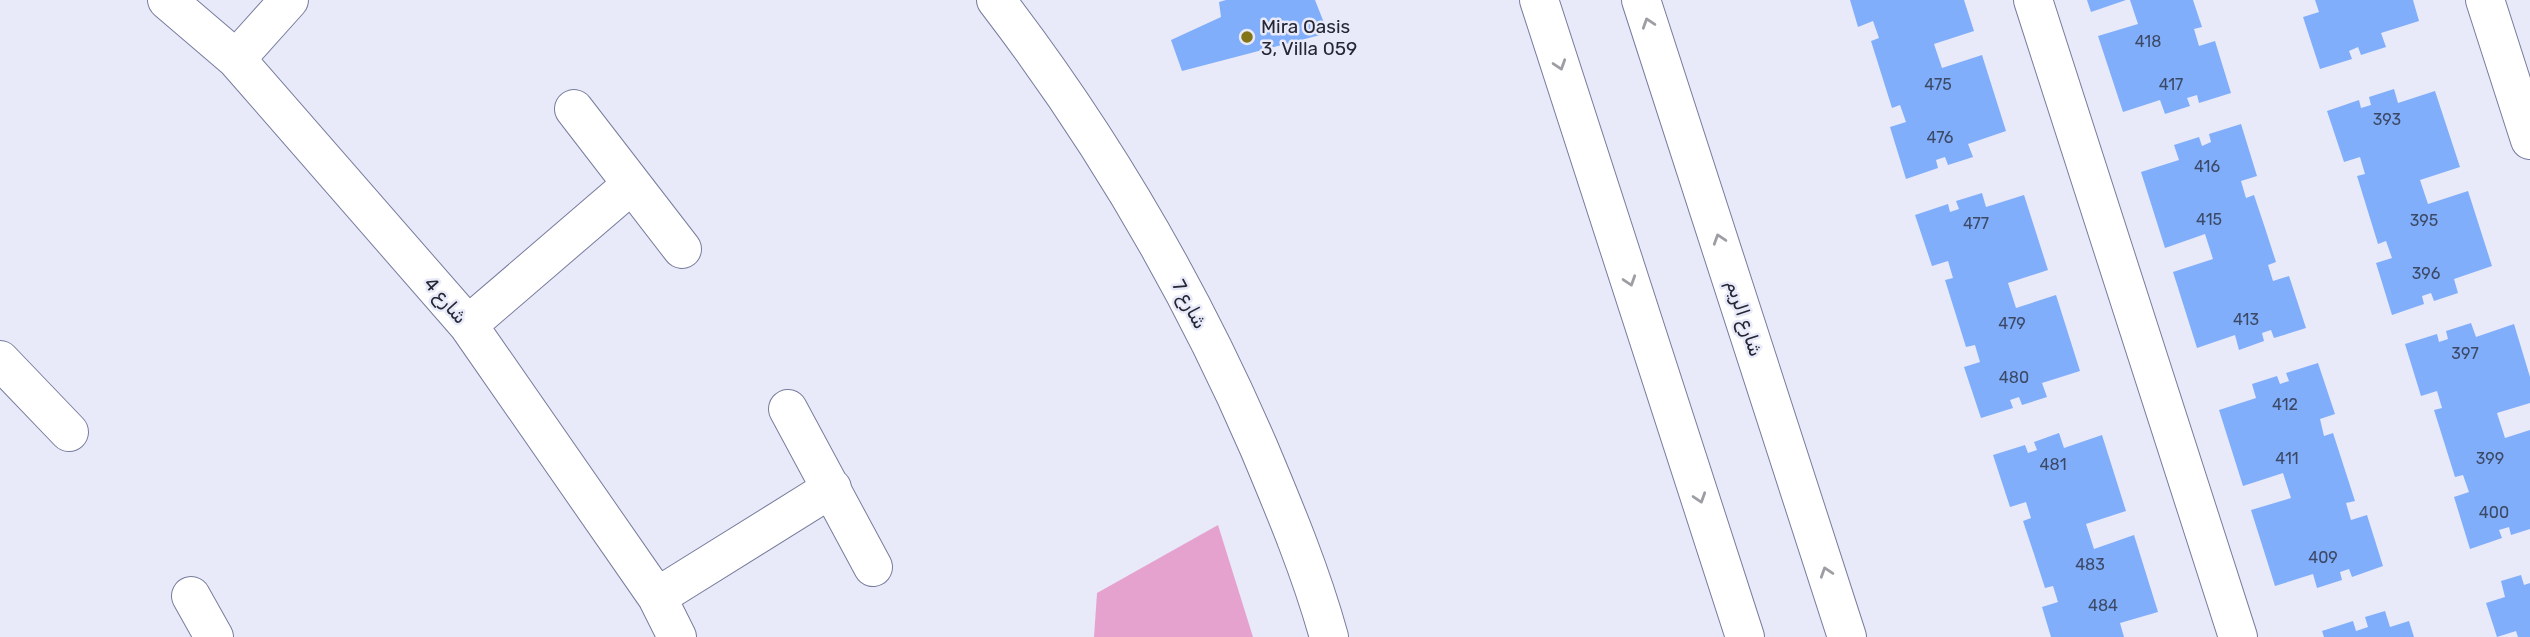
<svg xmlns="http://www.w3.org/2000/svg" width="2530" height="637" viewBox="0 0 2530 637" font-family="Rubik,Vazirmatn,sans-serif">
<style>
.green{fill:#e6a2ce}
.building{fill:#80aefb}
.lines{fill:none;stroke-linecap:round;stroke-linejoin:round}
.minor-casing{stroke:#787c9d;stroke-width:40}
.minor{stroke:#fff;stroke-width:38}
.oneway{stroke:#9d9ea4}
.poi-dot{fill:#827417;stroke:#e8eaf9;stroke-width:2.5}
.labels{text-anchor:middle;stroke-width:5;stroke-linejoin:round;paint-order:stroke}
.number-label{font-size:16px;fill:#3c4966}
.poi-label{font-size:19px;fill:#262735;stroke:#e8eaf9;text-anchor:start}
.street-label{font-size:19px;fill:#262735;stroke:#e8eaf9}
</style>
<rect width="100%" height="100%" fill="#e8eaf9"/>
<!-- green -->
<path class="green" d="M 1218,525 L 1253,637 L 1094,637 L 1097,593 Z"/>
<!-- building -->
<path class="building" d="M 1226,0 L 1315,0 L 1328,33 L 1182,71 L 1171,40 L 1221,17 L 1219,2 Z
M 1850,0 L 1964,0 L 1974,31 L 1934,44 L 1942,68 L 1982,55 L 2006,131 L 1968,144 L 1973,157 L 1948,165 L 1945,157 L 1936,160 L 1938,168 L 1906,179 L 1890,127 L 1906,122 L 1900,105 L 1892,108 L 1871,41 L 1879,38 L 1873,21 L 1858,27 Z
M 2087,0 L 2126,0 L 2091,12 Z
M 2130,0 L 2193,0 L 2202,27 L 2194,29 L 2199,46 L 2215,41 L 2231,93 L 2199,103 L 2197,95 L 2187,98 L 2190,106 L 2165,114 L 2160,100 L 2123,112 L 2098,36 L 2138,24 Z
M 2315,0 L 2413,0 L 2419,21 L 2381,33 L 2386,47 L 2361,55 L 2358,47 L 2349,51 L 2352,59 L 2320,69 L 2303,17 L 2319,12 Z
M 2394,89 L 2398,103 L 2435,91 L 2460,167 L 2420,180 L 2428,204 L 2468,191 L 2492,266 L 2454,279 L 2458,293 L 2434,301 L 2431,293 L 2422,296 L 2424,304 L 2392,315 L 2376,263 L 2392,258 L 2386,241 L 2378,244 L 2357,176 L 2365,174 L 2360,157 L 2344,162 L 2327,111 L 2359,100 L 2361,108 L 2371,105 L 2369,97 Z
M 2241,124 L 2257,176 L 2241,181 L 2246,198 L 2254,195 L 2265,228 L 2276,262 L 2268,265 L 2273,281 L 2289,276 L 2306,328 L 2274,338 L 2271,330 L 2262,333 L 2264,341 L 2239,350 L 2235,335 L 2197,348 L 2173,272 L 2213,259 L 2205,234 L 2165,248 L 2141,172 L 2179,160 L 2174,145 L 2199,137 L 2202,146 L 2211,142 L 2209,134 Z
M 1982,193 L 1986,207 L 2024,195 L 2048,270 L 2008,283 L 2016,308 L 2056,295 L 2080,371 L 2042,383 L 2047,397 L 2022,405 L 2019,397 L 2010,400 L 2013,408 L 1981,418 L 1964,367 L 1980,362 L 1975,345 L 1966,347 L 1945,280 L 1953,278 L 1948,261 L 1932,266 L 1915,215 L 1948,204 L 1950,212 L 1959,209 L 1956,201 Z
M 2471,323 L 2476,337 L 2514,324 L 2530,377 L 2530,403 L 2497,413 L 2505,438 L 2530,430 L 2530,529 L 2511,535 L 2509,527 L 2499,530 L 2502,538 L 2470,549 L 2454,497 L 2469,492 L 2463,475 L 2455,477 L 2434,410 L 2442,408 L 2437,391 L 2421,396 L 2405,344 L 2437,334 L 2439,342 L 2448,339 L 2446,331 Z
M 2318,363 L 2335,414 L 2320,419 L 2324,436 L 2333,433 L 2355,501 L 2346,503 L 2351,520 L 2367,515 L 2383,566 L 2352,577 L 2349,569 L 2340,572 L 2342,580 L 2317,588 L 2313,574 L 2275,586 L 2251,510 L 2291,498 L 2283,473 L 2243,486 L 2219,410 L 2256,398 L 2252,384 L 2277,376 L 2280,384 L 2289,381 L 2286,373 Z
M 2059,433 L 2064,448 L 2102,435 L 2126,511 L 2086,524 L 2094,549 L 2134,535 L 2158,612 L 2120,623 L 2124,637 L 2051,637 L 2042,607 L 2058,602 L 2053,586 L 2045,588 L 2034,554 L 2023,521 L 2031,518 L 2026,502 L 2010,507 L 1993,455 L 2025,445 L 2028,453 L 2037,450 L 2034,442 Z
M 2521,575 L 2524,585 L 2530,583 L 2530,637 L 2518,637 L 2516,631 L 2497,637 L 2486,603 L 2505,597 L 2501,581 Z
M 2385,611 L 2390,627 L 2409,621 L 2414,637 L 2324,637 L 2322,631 L 2353,621 L 2356,631 L 2368,627 L 2365,617 Z"/>
<g class="lines">
<!-- minor casing -->
<g class="minor-casing">
<path id="minor" d="M 167,0 L 236,59 L 468,325 L 657,597 L 677,637
M 996,0 C 1102,138 1190,288 1259,448 C 1285,510 1311,572 1329,637
M 1539,0 L 1745,637
M 1641,0 L 1847,637
M 2033,0 L 2238,637
M 2485,0 L 2530,140
M 236,59 L 289,0
M 574,109 L 682,249
M 468,325 L 631,185
M 0,360 L 69,432
M 788,409 L 873,567
M 191,596 L 214,637
M 657,597 L 832,488"/>
</g>
<!-- minor -->
<use href="#minor" class="minor"/>
</g>
<!-- one-way arrows -->
<defs><path id="oneway-chevron" d="M-2-3.5L2.5 0L-2 3.5" fill="none" stroke-width="1.6" stroke-linecap="round" stroke-linejoin="round" transform="scale(1.75)"/></defs>
<g class="oneway">
<use href="#oneway-chevron" transform="translate(1648 23) rotate(-108)"/>
<use href="#oneway-chevron" transform="translate(1560 65) rotate(72)"/>
<use href="#oneway-chevron" transform="translate(1719 239) rotate(-108)"/>
<use href="#oneway-chevron" transform="translate(1630 281) rotate(72)"/>
<use href="#oneway-chevron" transform="translate(1700 498) rotate(72)"/>
<use href="#oneway-chevron" transform="translate(1826 572) rotate(-108)"/>
</g>
<!-- markers -->
<circle class="poi-dot" cx="1247" cy="37" r="7"/>
<g class="labels">
<!-- number labels -->
<g class="number-label">
<text x="2148" y="47">418</text>
<text x="1938" y="90">475</text>
<text x="2171" y="90">417</text>
<text x="2387" y="125">393</text>
<text x="1940" y="143">476</text>
<text x="2207" y="172">416</text>
<text x="2209" y="225">415</text>
<text x="2424" y="226">395</text>
<text x="1976" y="229">477</text>
<text x="2426" y="279">396</text>
<text x="2246" y="325">413</text>
<text x="2012" y="329">479</text>
<text x="2465" y="359">397</text>
<text x="2014" y="383">480</text>
<text x="2285" y="410">412</text>
<text x="2287" y="464">411</text>
<text x="2490" y="464">399</text>
<text x="2053" y="470">481</text>
<text x="2494" y="518">400</text>
<text x="2323" y="563">409</text>
<text x="2090" y="570">483</text>
<text x="2103" y="611">484</text>
</g>
<!-- poi labels -->
<g class="poi-label">
<text x="1261" y="33">Mira Oasis<tspan x="1261" dy="22">3, Villa 059</tspan></text>
</g>
<!-- street labels -->
<g class="street-label">
<text transform="translate(446 300) rotate(49)" y="7">شارع 4</text>
<text transform="translate(1190 304) rotate(62)" y="7">شارع 7</text>
<text transform="translate(1745 318) rotate(72)" y="7">شارع الريم</text>
</g>
</g>
</svg>
